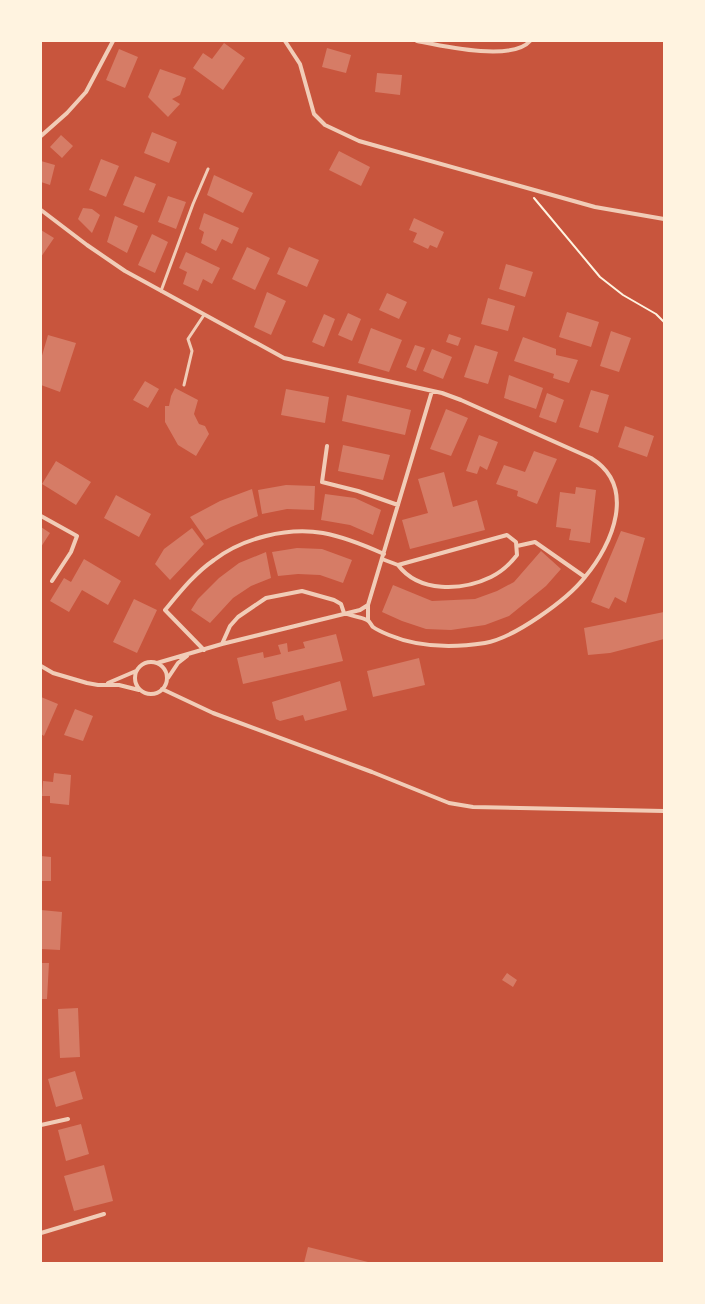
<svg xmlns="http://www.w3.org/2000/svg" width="705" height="1304" viewBox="0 0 705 1304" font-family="Overpass,sans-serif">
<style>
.building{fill:#d67c66}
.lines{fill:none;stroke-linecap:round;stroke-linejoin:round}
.path{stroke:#fff3e0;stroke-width:2}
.service{stroke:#f1ccb7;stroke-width:3}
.minor{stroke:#f1ccb7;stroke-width:4}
</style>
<rect width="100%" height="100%" fill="#c8553d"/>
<!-- building -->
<path class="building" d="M 224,43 L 245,58 L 223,90 L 193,68 L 203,53 L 212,59 Z
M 327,48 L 351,55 L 346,73 L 322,67 Z
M 119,49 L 138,57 L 125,88 L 106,80 Z
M 160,69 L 186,78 L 180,95 L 172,99 L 180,104 L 168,117 L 148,97 Z
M 377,73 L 402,75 L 400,95 L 375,92 Z
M 152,132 L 177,142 L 169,163 L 144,153 Z
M 61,135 L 73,146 L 62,158 L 50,147 Z
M 339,151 L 370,167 L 361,186 L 329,170 Z
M 101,159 L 119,166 L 106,197 L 89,190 Z
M 41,161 L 55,165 L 50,185 L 41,182 Z
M 214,175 L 253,193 L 243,213 L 207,195 Z
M 135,176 L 156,184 L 144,213 L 123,205 Z
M 168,196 L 186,202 L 176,229 L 158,222 Z
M 83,208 L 92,209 L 100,215 L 92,233 L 78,219 Z
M 204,213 L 239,228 L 232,244 L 222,239 L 216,251 L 201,243 L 204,232 L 199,229 Z
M 115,216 L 138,226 L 127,253 L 107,242 Z
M 414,218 L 444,232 L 437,248 L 430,245 L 428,249 L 413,242 L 417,233 L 409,230 Z
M 41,230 L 54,238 L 41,257 Z
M 152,234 L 168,242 L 155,273 L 138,265 Z
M 247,247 L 270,258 L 255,290 L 232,279 Z
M 289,247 L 319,260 L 307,287 L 277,274 Z
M 186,252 L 220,268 L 212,284 L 203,279 L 198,291 L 183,284 L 187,272 L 179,268 Z
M 506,264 L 533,272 L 525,297 L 499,289 Z
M 267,292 L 286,301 L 271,335 L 254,327 Z
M 387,293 L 407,302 L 399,319 L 379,310 Z
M 488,298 L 515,306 L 508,331 L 481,324 Z
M 567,312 L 599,322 L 591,347 L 559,337 Z
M 348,313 L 361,319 L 352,341 L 338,335 Z
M 324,314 L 335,319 L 324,347 L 312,342 Z
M 371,328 L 402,340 L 389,372 L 358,363 Z
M 611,331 L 631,338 L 619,372 L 600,366 Z
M 449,334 L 461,338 L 458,346 L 446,342 Z
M 48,335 L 76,343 L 60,392 L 41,385 L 41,359 Z
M 523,337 L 556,349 L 556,355 L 578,360 L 569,383 L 553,378 L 554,374 L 514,361 Z
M 415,345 L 425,348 L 416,371 L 406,367 Z
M 475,345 L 498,352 L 488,384 L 464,377 Z
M 432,349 L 452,357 L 443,379 L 423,371 Z
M 509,375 L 543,388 L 536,409 L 504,398 Z
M 145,381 L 159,389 L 148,408 L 133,400 Z
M 175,388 L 198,400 L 194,414 L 199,424 L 205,426 L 209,434 L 196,456 L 178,445 L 165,422 L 165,406 L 169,406 L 171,396 Z
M 286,389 L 329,397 L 325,423 L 281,415 Z
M 591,390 L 609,395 L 598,433 L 579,427 Z
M 547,393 L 564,400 L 556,423 L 539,417 Z
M 347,395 L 411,410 L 405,435 L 342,421 Z
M 446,409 L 468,418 L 451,456 L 430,449 Z
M 625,426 L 654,436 L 647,457 L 618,447 Z
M 479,435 L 498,442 L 487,470 L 480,466 L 477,474 L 466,471 Z
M 343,445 L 390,455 L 383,480 L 338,471 Z
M 534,451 L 557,459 L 537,504 L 517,496 L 518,491 L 496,484 L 504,465 L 525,472 Z
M 56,461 L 91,482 L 76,505 L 42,484 Z
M 444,472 L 453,507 L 477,500 L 485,530 L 410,549 L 402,520 L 428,513 L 418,479 Z
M 286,485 L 315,486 L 314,510 L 287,509 L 262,514 L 258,490 Z
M 576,487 L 596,490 L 590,543 L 569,540 L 571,529 L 556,527 L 560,492 L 575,494 Z
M 252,489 L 258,516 L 231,527 L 206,540 L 190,517 L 220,501 Z
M 325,494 L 355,498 L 381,510 L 373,535 L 350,525 L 321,520 Z
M 116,495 L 151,514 L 139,537 L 104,518 Z
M 41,527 L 50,533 L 41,547 Z
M 192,528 L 204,544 L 170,580 L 155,564 L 164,549 Z
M 621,531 L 645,538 L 626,603 L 615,597 L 609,609 L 591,602 Z
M 297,548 L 322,549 L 352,560 L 343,583 L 320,575 L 298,574 L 278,576 L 272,552 Z
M 541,551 L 561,569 L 546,586 L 509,616 L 485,625 L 451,630 L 426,629 L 402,621 L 382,612 L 393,585 L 432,601 L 475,599 L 497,591 L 514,582 Z
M 266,552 L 271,578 L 251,586 L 233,598 L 210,623 L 191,610 L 198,599 L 219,578 L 239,563 Z
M 84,559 L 121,581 L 108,605 L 82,590 L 69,612 L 50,601 L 64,578 L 71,582 Z
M 134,599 L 157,610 L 137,653 L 113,642 Z
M 664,612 L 664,639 L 610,653 L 588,655 L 584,628 Z
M 336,634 L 343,661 L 243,684 L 237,658 L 263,652 L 264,658 L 281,654 L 278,645 L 287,643 L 288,652 L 305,648 L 303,642 Z
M 419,658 L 425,685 L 373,697 L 367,671 Z
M 340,681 L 347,710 L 305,721 L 303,715 L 280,721 L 276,719 L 272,702 Z
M 41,697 L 58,704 L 44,736 L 41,734 Z
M 75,709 L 93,716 L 83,741 L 64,735 Z
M 54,773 L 71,775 L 69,805 L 50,803 L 50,796 L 42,796 L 43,781 L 53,782 Z
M 41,856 L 51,857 L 51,881 L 41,881 Z
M 41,910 L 62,912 L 60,950 L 41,949 Z
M 41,963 L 49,963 L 47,999 L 41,999 Z
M 507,973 L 517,980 L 513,987 L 502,980 Z
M 78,1008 L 80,1057 L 60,1058 L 58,1009 Z
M 75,1071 L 83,1099 L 56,1107 L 48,1079 Z
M 81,1124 L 89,1154 L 66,1161 L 58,1130 Z
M 104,1165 L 113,1201 L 74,1211 L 64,1176 Z
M 308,1247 L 368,1262 L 368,1263 L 304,1263 Z"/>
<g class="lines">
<!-- path -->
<path class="path" d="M 534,198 L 600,277 L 623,295 L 656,314 L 664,322"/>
<!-- service -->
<path class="service" d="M 161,291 L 193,204 L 208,169
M 184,385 L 192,351 L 188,339 L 204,315"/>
<!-- minor -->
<path class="minor" d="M 285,41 L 300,64 L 314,114 L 325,125 L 359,141 L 595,207 L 664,219
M 417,41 C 442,46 512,62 530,41
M 41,136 L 67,113 L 86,92 L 113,41
M 41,210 L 87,245 L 125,271 L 284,358 L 442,393 L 461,400 L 591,458 C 637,486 613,544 585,577 C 567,600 514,638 485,643 C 453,648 420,648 389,635 C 384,633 377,630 373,627 C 371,625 370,621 367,620 C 361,617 351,616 344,613
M 327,446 L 322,482 L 358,491 L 398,505
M 41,516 L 77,536 L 71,552 L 52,581
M 517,546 L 535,542 L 585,577
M 382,559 L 398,565 L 507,535 L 516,542 L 517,555 C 510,564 501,572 491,577 C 462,591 419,593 398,565
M 368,620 L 368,605 L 432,391
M 222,644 L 230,626 L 238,617 L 266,598 L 302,591 L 334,600 L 341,604 L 344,613
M 204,650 L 165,610 C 180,592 195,573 214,560 C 243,538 287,527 323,533 C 345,537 364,545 384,554
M135 678a16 16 0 1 1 32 0a16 16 0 1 1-32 0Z
M 157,663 L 222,644 L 360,610 L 368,605
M 41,666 L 53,673 L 87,683 L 98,685 L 119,685 L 139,690
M 168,678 L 178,663 L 187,656
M 108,683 L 136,671
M 162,689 L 213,713 L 372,772 L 449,803 L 473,807 L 664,811
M 41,1125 L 68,1119
M 41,1233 L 104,1214"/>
</g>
<!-- border -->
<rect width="705" height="1304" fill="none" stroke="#fff3e0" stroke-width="84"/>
</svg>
